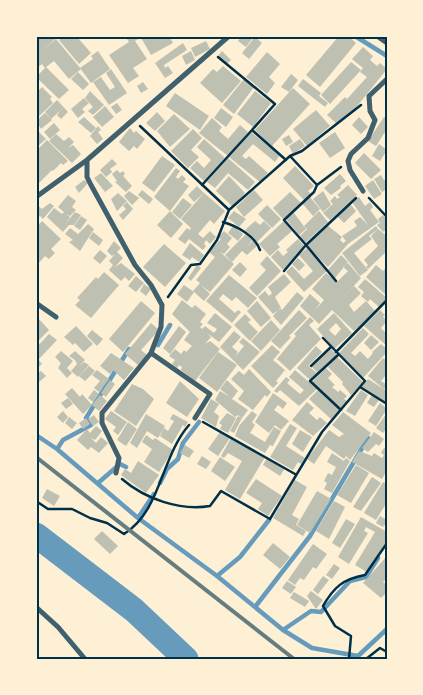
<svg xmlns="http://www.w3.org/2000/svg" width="423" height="695" viewBox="0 0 423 695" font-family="'Varela Round',sans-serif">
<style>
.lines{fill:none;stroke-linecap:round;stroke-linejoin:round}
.stream{stroke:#669bbc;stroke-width:4.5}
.river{stroke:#669bbc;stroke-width:25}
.building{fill:#bec0b2;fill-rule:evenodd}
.path{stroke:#003049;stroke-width:2.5}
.minor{stroke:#3f606c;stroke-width:5}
.rail{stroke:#657d81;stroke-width:4}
.neatline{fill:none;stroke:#003049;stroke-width:2}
</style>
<rect width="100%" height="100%" fill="#fdf0d5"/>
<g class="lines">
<!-- stream -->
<path class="stream" d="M 355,36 L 387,56
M 158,345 L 170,325
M 36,435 L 57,449 L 138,518 L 217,576 L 283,630 L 312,648 L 358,656 L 387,629
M 57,449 L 63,440 L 91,425 L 86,418 L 129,349
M 98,483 L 120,464 L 126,467
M 160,483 L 167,469 L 178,459 L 183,443 L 199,422
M 138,518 L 154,494
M 217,576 L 240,557 L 269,520
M 255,607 L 310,536 L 368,438
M 283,630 L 311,611 L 321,612 L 350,581 L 366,577 L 378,558"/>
<!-- river -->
<path class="river" d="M 36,535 L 134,610 L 186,659"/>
</g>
<!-- building -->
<path class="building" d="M 36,36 L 53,36 L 55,39 L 43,50 L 56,39 L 81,69 L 69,79 L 54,61 L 46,67 L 69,90 L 59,99 L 36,77 L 45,68 L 42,64 L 36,69 Z
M 64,36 L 80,36 L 78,38 L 91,53 L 79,64 L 59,40 Z
M 125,36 L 137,36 L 138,39 L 135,41 L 147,59 L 133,68 L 139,76 L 128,83 L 109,55 L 129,42 Z
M 140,36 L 169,36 L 173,43 L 151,55 Z
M 242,36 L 252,39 L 246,47 L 238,41 Z
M 339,36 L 348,36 L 356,43 L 320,87 L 306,75 Z
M 255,37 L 262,43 L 249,59 L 242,53 Z
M 206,41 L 210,49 L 195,57 L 191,48 Z
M 183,43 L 187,50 L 164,65 L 165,68 L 168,66 L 173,73 L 165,78 L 155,63 Z
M 363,47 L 373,56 L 370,60 L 377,66 L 380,63 L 387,69 L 354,110 L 337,124 L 327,115 L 345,97 L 347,99 L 367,77 L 360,72 L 363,68 L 352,59 Z
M 98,51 L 110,69 L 91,83 L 80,68 L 93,59 L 91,56 Z
M 191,51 L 195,60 L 186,65 L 182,56 Z
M 222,51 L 231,60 L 227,64 L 218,56 Z
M 267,52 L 280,64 L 269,77 L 275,83 L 267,94 L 246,77 Z
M 351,62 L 361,70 L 330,104 L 321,95 Z
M 223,66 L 241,81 L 222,103 L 200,83 L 213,69 L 217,72 Z
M 111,69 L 127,93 L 109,105 L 93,82 L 101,77 L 110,90 L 115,87 L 106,73 Z
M 78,72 L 89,84 L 83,90 L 71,79 Z
M 291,74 L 298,80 L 289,92 L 281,87 Z
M 244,79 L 254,87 L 234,114 L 223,105 Z
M 303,79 L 321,93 L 319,96 L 328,103 L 325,107 L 298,86 Z
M 143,82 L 148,89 L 141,93 L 137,86 Z
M 42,87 L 52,97 L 50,99 L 53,103 L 36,119 L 36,93 Z
M 293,88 L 310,104 L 272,146 L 255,130 Z
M 90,91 L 104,105 L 93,115 L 88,111 L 93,107 L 85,98 Z
M 255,91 L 271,103 L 253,127 L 237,114 Z
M 175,93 L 209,116 L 200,130 L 166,106 Z
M 84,98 L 89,103 L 82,109 L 85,112 L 78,118 L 71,109 Z
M 57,100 L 68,112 L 61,119 L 57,115 L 61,110 L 51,119 L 45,112 Z
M 117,103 L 122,110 L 116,114 L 111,107 Z
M 105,106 L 114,117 L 102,127 L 93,117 Z
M 221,108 L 233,117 L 226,127 L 214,118 Z
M 316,110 L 330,126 L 307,146 L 293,129 Z
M 157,112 L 165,121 L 155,131 L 146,123 Z
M 45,113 L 52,120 L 41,129 L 36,121 Z
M 174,114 L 190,129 L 170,147 L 157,131 Z
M 84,117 L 96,128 L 91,133 L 78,122 Z
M 359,117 L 368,127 L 361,134 L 352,125 Z
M 384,117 L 387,118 L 387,129 L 376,146 L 368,141 Z
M 212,118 L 222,127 L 219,131 L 228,139 L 240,125 L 248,132 L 228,156 L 199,133 Z
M 54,123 L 60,130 L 50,139 L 44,132 Z
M 98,126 L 101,130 L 98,132 L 103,139 L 97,144 L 90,136 Z
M 130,128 L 134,133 L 136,131 L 145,139 L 137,149 L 134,146 L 129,151 L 119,142 Z
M 36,129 L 46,139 L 36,148 Z
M 193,129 L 202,138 L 191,150 L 199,157 L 188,168 L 171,151 Z
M 251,132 L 280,155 L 275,162 L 253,144 L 242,156 L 246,159 L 249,156 L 268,173 L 260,182 L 229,157 Z
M 335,132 L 345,148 L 330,158 L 319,143 Z
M 56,134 L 64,141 L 69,137 L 74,142 L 68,148 L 73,145 L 81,154 L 72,163 L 49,141 Z
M 289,135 L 293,142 L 286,146 L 282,139 Z
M 204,139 L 225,158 L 204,181 L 190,168 L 197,161 L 204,168 L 211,160 L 197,147 Z
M 300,139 L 305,146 L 293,154 L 289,146 Z
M 47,140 L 68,161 L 63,165 L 61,163 L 53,171 L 52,170 L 38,184 L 36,151 Z
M 379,144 L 387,150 L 380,161 L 372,156 Z
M 364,153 L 381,170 L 371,179 L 355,163 Z
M 162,156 L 175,165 L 154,192 L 142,183 Z
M 228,158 L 255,182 L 248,190 L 228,173 L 215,188 L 207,182 Z
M 112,159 L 117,164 L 110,169 L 112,172 L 106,177 L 100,170 Z
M 295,166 L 314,186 L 308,191 L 311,194 L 304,200 L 283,178 Z
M 176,168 L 180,171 L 176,177 L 178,179 L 182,175 L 186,179 L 183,182 L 189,186 L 170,211 L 154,197 Z
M 117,170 L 120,173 L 123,171 L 125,174 L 123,176 L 132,186 L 126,192 L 115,182 L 117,181 L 112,174 Z
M 101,173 L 113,186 L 105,192 L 94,178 Z
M 340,174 L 346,181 L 340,186 L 341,188 L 331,195 L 324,188 Z
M 381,175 L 384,180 L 387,178 L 387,189 L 382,192 L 374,179 Z
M 229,176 L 245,193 L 233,207 L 216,191 Z
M 84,180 L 88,183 L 79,193 L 75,187 Z
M 373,180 L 382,194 L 374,199 L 365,186 Z
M 348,185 L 357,195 L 330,220 L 323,213 L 333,204 L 330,201 L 335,196 L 337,199 L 340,197 L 337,195 Z
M 197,186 L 204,193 L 194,202 L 188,195 Z
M 142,190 L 153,199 L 149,204 L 138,195 Z
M 254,190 L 263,200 L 244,217 L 236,207 Z
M 129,191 L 139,198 L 132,205 L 124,196 Z
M 323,191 L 331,205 L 323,212 L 313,199 Z
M 290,192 L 301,203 L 283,219 L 273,208 Z
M 118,193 L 127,201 L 117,211 L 111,199 Z
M 204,193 L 225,211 L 214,224 L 210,220 L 198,234 L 203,238 L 210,231 L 216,237 L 210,244 L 206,240 L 204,244 L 206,246 L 203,250 L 189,239 L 185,244 L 178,239 L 187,228 L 190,230 L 191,228 L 181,219 Z
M 68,195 L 76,201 L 72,207 L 76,210 L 70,216 L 66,214 L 70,217 L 66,223 L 75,212 L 81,215 L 74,225 L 69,225 L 63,232 L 47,217 L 54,208 L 62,214 L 64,212 L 58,207 Z
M 310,197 L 320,209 L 313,216 L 302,203 Z
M 359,197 L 365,206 L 370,202 L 373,207 L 370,210 L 379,222 L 348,244 L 328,267 L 307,246 L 327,225 L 342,237 L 340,240 L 343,243 L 346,241 L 342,236 L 357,226 L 354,221 L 360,217 L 368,225 L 352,202 Z
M 183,198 L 192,205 L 180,219 L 172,212 Z
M 127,202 L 133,209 L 123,220 L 119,215 L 126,209 L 123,206 Z
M 50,203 L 54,206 L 43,219 L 40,216 L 36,220 L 36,204 L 42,209 Z
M 350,204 L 356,211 L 344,223 L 337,216 Z
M 267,205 L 281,219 L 272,228 L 258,214 Z
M 170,211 L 183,224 L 171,238 L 157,225 Z
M 234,211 L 246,219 L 239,227 L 228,218 Z
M 319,211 L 328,222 L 305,243 L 300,236 L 307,229 L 304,226 Z
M 294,213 L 306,229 L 299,235 L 286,219 Z
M 383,215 L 387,220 L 387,229 L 383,232 L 377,225 L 380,223 L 378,219 Z
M 81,216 L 87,220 L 80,230 L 74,226 Z
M 42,221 L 61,239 L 51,249 L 55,253 L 49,259 L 45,256 L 36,266 L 36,228 Z
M 255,221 L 260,225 L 264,221 L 271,228 L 257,242 L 245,230 Z
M 284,221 L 292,231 L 277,244 L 280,247 L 270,256 L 259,244 Z
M 88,224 L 94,229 L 80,251 L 69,242 L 73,240 L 65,234 L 70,228 L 78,234 Z
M 233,226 L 243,234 L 238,241 L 228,233 Z
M 376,226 L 378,229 L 369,236 L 372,239 L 354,253 L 368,270 L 360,276 L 342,253 Z
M 378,229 L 387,236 L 387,251 L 368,269 L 366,267 L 368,265 L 364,260 L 378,246 L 371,236 Z
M 224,231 L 232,238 L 227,244 L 230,247 L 224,254 L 220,252 L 234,264 L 210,292 L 201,285 L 210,294 L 204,301 L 193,291 L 200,283 L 196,280 L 215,257 L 209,252 L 221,239 L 218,237 Z
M 93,232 L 103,240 L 99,246 L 89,238 Z
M 246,234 L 252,240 L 247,247 L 253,240 L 258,245 L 247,255 L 242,251 L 232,262 L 225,255 Z
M 298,239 L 305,247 L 283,270 L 271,257 L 278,250 L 283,256 L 288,252 L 286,250 Z
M 114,241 L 121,248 L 117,252 L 123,258 L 115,267 L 121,263 L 135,274 L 129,281 L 125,277 L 121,281 L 109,270 L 113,265 L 109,261 L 115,254 L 112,256 L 107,251 Z
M 190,243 L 204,255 L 199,262 L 192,257 L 190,260 L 182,255 Z
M 164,244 L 186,263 L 165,287 L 143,267 Z
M 307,248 L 328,270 L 304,292 L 286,272 L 292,266 L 304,279 L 313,271 L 299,255 Z
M 100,250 L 107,256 L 100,264 L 93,258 Z
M 341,255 L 348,262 L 335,278 L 327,271 Z
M 267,256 L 281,271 L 257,296 L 249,288 L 266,270 L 260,264 Z
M 298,258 L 305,265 L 299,271 L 292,264 Z
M 240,262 L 247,269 L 240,277 L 232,270 Z
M 348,263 L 361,278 L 342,299 L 354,286 L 361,293 L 349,305 L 354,312 L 366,301 L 376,312 L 354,331 L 332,310 L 319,324 L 300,306 L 310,294 L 320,303 L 315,310 L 324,300 L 312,289 L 326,273 L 337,282 L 348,271 L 343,267 Z
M 197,265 L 201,268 L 191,281 L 188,278 Z
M 376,265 L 383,271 L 387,267 L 387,296 L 366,277 Z
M 104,272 L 119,285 L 91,318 L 75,305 L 80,300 L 77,298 L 96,277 L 98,279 Z
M 284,274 L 291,282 L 275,297 L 281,308 L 273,314 L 258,297 L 265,291 L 269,296 L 272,293 L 268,287 Z
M 229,275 L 257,298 L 248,308 L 236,297 L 232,301 L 223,294 L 219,299 L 235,313 L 238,310 L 241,312 L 232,323 L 206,301 Z
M 136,276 L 144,283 L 136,292 L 128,286 Z
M 365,279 L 387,298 L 379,307 L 370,299 L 368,302 L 361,296 L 364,292 L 358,287 Z
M 144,284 L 151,289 L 146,296 L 140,291 Z
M 184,285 L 194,292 L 187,302 L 177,294 Z
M 297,292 L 304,298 L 281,325 L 273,316 L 280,308 L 282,310 Z
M 182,300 L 192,308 L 195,305 L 206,314 L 200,322 L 203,324 L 200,327 L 202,329 L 205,326 L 214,333 L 217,329 L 207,323 L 215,313 L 232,327 L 219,342 L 207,333 L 211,337 L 205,344 L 210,341 L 220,349 L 195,381 L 181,370 L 182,367 L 179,365 L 177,368 L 172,364 L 175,360 L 169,356 L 175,349 L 181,354 L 184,350 L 186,352 L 192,346 L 184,340 L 190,332 L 172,314 Z
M 141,301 L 155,313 L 123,352 L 109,339 Z
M 257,301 L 271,318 L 261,327 L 247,311 Z
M 299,310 L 307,318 L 289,336 L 291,337 L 280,349 L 271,341 Z
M 380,310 L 385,315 L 383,317 L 387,321 L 381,328 L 387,334 L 387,346 L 364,326 Z
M 334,313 L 352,333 L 334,349 L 317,329 ZM 336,323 L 341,329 L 335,336 L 329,330 Z
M 245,314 L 251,320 L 248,322 L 258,332 L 250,341 L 234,325 Z
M 310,317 L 314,321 L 309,325 L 321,339 L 290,371 L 277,359 L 296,336 L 294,334 Z
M 38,318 L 49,330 L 36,343 L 36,320 Z
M 271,320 L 280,330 L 261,351 L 251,341 Z
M 151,323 L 159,330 L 141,350 L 147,355 L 138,365 L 125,354 Z
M 76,326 L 93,344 L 84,352 L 75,343 L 73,345 L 64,337 Z
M 179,326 L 186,332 L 170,354 L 163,348 Z
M 363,328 L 369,334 L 351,353 L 355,356 L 360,351 L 368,359 L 373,353 L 372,352 L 381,344 L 387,349 L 387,352 L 363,378 L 338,354 Z
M 92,330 L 103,339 L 97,346 L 87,336 Z
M 234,331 L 241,337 L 232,347 L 238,352 L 235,357 L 244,346 L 239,342 L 243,338 L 260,352 L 243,370 L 220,347 Z
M 49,334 L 57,340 L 39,359 L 37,358 L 42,364 L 36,369 L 36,348 Z
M 371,335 L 379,342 L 371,350 L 364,343 Z
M 272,345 L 280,352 L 273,360 L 285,370 L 276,381 L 278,383 L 273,388 L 251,366 Z
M 316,346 L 322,352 L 308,366 L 317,373 L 310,380 L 297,368 Z
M 331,349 L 337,355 L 318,373 L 312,367 Z
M 61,351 L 73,361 L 67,368 L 72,373 L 67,378 L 58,368 L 61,363 L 55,357 Z
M 75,351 L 85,360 L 79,366 L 84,362 L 89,365 L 78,377 L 71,371 L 77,364 L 75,360 L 69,356 Z
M 218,352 L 237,365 L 217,392 L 199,378 Z
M 111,353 L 134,368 L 124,380 L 113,370 L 110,374 L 100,366 Z
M 337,357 L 363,382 L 351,395 L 342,384 L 343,382 L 328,367 Z
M 383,358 L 387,361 L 387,374 L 381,381 L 387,385 L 384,389 L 368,376 Z
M 89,366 L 95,371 L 85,381 L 79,376 Z
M 326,368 L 332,374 L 328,378 L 335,385 L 332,387 L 338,392 L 340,390 L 347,396 L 344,399 L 348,402 L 341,409 L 312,382 Z
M 249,369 L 271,392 L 267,397 L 265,395 L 253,410 L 238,399 L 244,391 L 231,379 L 239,371 L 244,375 Z
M 97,370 L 109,379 L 99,392 L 94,388 L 100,381 L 92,375 Z
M 295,370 L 317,389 L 299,406 L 280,390 L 277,393 L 274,391 L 286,377 L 290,380 L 287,383 L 300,394 L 304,390 L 289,377 Z
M 41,371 L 46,376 L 38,383 L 36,374 Z
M 368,379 L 387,391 L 385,402 L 362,387 Z
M 110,380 L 115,384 L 106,397 L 101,393 Z
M 227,380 L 238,391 L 232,399 L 248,410 L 242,418 L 238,415 L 235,417 L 215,400 L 220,391 L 230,397 L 220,389 Z
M 180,381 L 199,399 L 187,417 L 166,403 Z
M 132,384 L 143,389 L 154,399 L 136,426 L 114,411 Z
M 72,388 L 80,397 L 82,394 L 92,405 L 83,414 L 65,394 Z
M 94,390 L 99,394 L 93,402 L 88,398 Z
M 318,390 L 340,410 L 332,420 L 309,399 Z
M 361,390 L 368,395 L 355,416 L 346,411 Z
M 273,393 L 287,403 L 283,409 L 278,405 L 274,410 L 289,421 L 281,430 L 275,425 L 269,433 L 255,422 Z
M 100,395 L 107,401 L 99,411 L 92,405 Z
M 372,395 L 379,400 L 374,407 L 367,403 Z
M 68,398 L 73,404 L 66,409 L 61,403 Z
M 211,399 L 219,404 L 214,412 L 219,416 L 216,427 L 201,418 Z
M 307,402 L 314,408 L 309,413 L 317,420 L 320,417 L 327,423 L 313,436 L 292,420 Z
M 380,403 L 387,409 L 376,426 L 368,421 Z
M 63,411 L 68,417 L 63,423 L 57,417 Z
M 111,411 L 127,422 L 118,435 L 113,431 L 116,427 L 105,419 Z
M 252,411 L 257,415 L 252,422 L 255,425 L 250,433 L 265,442 L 274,427 L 281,431 L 273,446 L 270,445 L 265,453 L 235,436 L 239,426 Z
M 343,412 L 371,433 L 350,460 L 346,456 L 344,459 L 326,446 L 314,464 L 307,459 L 329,430 L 339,437 L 344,434 L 332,425 Z
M 227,413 L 236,418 L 228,433 L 220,429 L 222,425 L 219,423 Z
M 387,413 L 387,428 L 383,433 L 376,428 Z
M 146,414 L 165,426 L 158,438 L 147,431 L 137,448 L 130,443 Z
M 173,414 L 188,422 L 185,427 L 183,425 L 172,444 L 160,436 L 164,428 L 168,431 L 174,421 L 170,419 Z
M 94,415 L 99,422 L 93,426 L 88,419 Z
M 238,416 L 242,418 L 234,433 L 230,431 Z
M 69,417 L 77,423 L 72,429 L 65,423 Z
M 86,418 L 90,424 L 83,429 L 79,423 Z
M 128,422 L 137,429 L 126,446 L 117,440 Z
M 290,424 L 297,428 L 286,446 L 305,458 L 301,464 L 298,462 L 293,470 L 270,457 Z
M 96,426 L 102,431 L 95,440 L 91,438 L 96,443 L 101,437 L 108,443 L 99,453 L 91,447 L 88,450 L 77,440 L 87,429 L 90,433 Z
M 300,430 L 312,437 L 303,452 L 292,444 Z
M 220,432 L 230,438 L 218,456 L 208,449 Z
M 374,432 L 384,439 L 379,446 L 376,444 L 368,452 L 362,448 Z
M 146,435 L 153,440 L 155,438 L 173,450 L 159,472 L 144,462 L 152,449 L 142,442 Z
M 231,438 L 265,457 L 240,499 L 225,490 L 242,461 L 228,453 L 224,458 L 221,456 Z
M 185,445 L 194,451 L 189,458 L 180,453 Z
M 384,448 L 387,450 L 387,470 L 382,479 L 352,462 L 359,451 L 372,456 L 374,453 L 382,458 L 384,455 L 381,453 Z
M 332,453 L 344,461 L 346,458 L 350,461 L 332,493 L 324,489 L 327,483 L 324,481 L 328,473 L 332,475 L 336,467 L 327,462 Z
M 202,456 L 211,462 L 206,469 L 197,464 Z
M 220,457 L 235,467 L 225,481 L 211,471 Z
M 267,458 L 285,468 L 280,476 L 263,465 Z
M 138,461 L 159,475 L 146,493 L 121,475 L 125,469 L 131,473 Z
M 356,465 L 369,473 L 351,503 L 337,495 Z
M 372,477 L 381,483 L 361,511 L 353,507 Z
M 256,479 L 282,496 L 268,516 L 258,509 L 262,503 L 246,493 Z
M 295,480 L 307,487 L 292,515 L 299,519 L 296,525 L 306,531 L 303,536 L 273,518 Z
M 383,482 L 387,484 L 387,502 L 376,520 L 364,513 Z
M 47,489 L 60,496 L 54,506 L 42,498 Z
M 317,491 L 331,499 L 310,533 L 297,525 Z
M 334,501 L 345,507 L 329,539 L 316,531 Z
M 380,516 L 387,520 L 387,526 L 384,525 L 383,527 L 376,523 Z
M 361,517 L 387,532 L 387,540 L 367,572 L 355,565 L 375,532 L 366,527 L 364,531 L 368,533 L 349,564 L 338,557 Z
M 346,519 L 355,524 L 340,548 L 332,543 Z
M 102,531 L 118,546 L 110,554 L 94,539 Z
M 273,543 L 290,557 L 280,569 L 263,555 Z
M 313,544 L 327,554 L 316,569 L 313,567 L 304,580 L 300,578 L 295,585 L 288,580 Z
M 387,556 L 387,578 L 383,582 L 387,585 L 387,592 L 381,598 L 363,583 Z
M 334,564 L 340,568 L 332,579 L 326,575 Z
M 323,576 L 329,580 L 318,594 L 313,590 Z
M 287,581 L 296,587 L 291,594 L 282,588 Z
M 311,591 L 323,600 L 316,609 L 307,596 Z
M 294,592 L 309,601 L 305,607 L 290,598 Z"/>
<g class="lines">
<!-- path -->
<path class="path" d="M 218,57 L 275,104 L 252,130 L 286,160
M 140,126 L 229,210
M 290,156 L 317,185 L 341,167
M 202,185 L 252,130
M 369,198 L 387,217
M 223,222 C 237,226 255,236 260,250
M 284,271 L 306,245 L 284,220 L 314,192 L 317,185
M 336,281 L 306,245 L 356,198
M 168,297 L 191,265 L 200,264 L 217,240 L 229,210 L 290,156 L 302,151 L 361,105
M 336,352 L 387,300
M 338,355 L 310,381 L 341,410
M 311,366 L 331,347
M 360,387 L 387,404
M 203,422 L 295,474
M 122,479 C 145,499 180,511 210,506 L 221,491 L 270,519 L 322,432 L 365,381 L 323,338
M 36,501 L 48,509 L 72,509 L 90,518 L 107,523 L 124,534 C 161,511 161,457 189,425
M 349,659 L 351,636 L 335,626 L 323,606 C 334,587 343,579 365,575 L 387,543
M 366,659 L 380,648 L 387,652"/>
<!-- minor -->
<path class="minor" d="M 377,36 L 387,43
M 87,160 L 87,177 L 91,185 L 135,265 L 151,285 L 162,305 L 161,327 L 151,353 L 102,413 L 102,423 L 119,458 L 116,473
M 363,191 L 350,170 L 348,161 L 351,154 L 368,138 L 375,120 L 370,111 L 369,96 L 387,79
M 36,197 L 87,160 L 229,36
M 36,303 L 56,317
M 151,353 L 210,394 L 195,418
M 36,607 L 58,627 L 85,659"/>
<!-- rail -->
<path class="rail" d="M 36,457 L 294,659"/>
</g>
<!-- border -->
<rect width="423" height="695" fill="none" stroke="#fdf0d5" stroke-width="75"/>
<rect x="38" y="38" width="348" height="620" class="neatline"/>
</svg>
